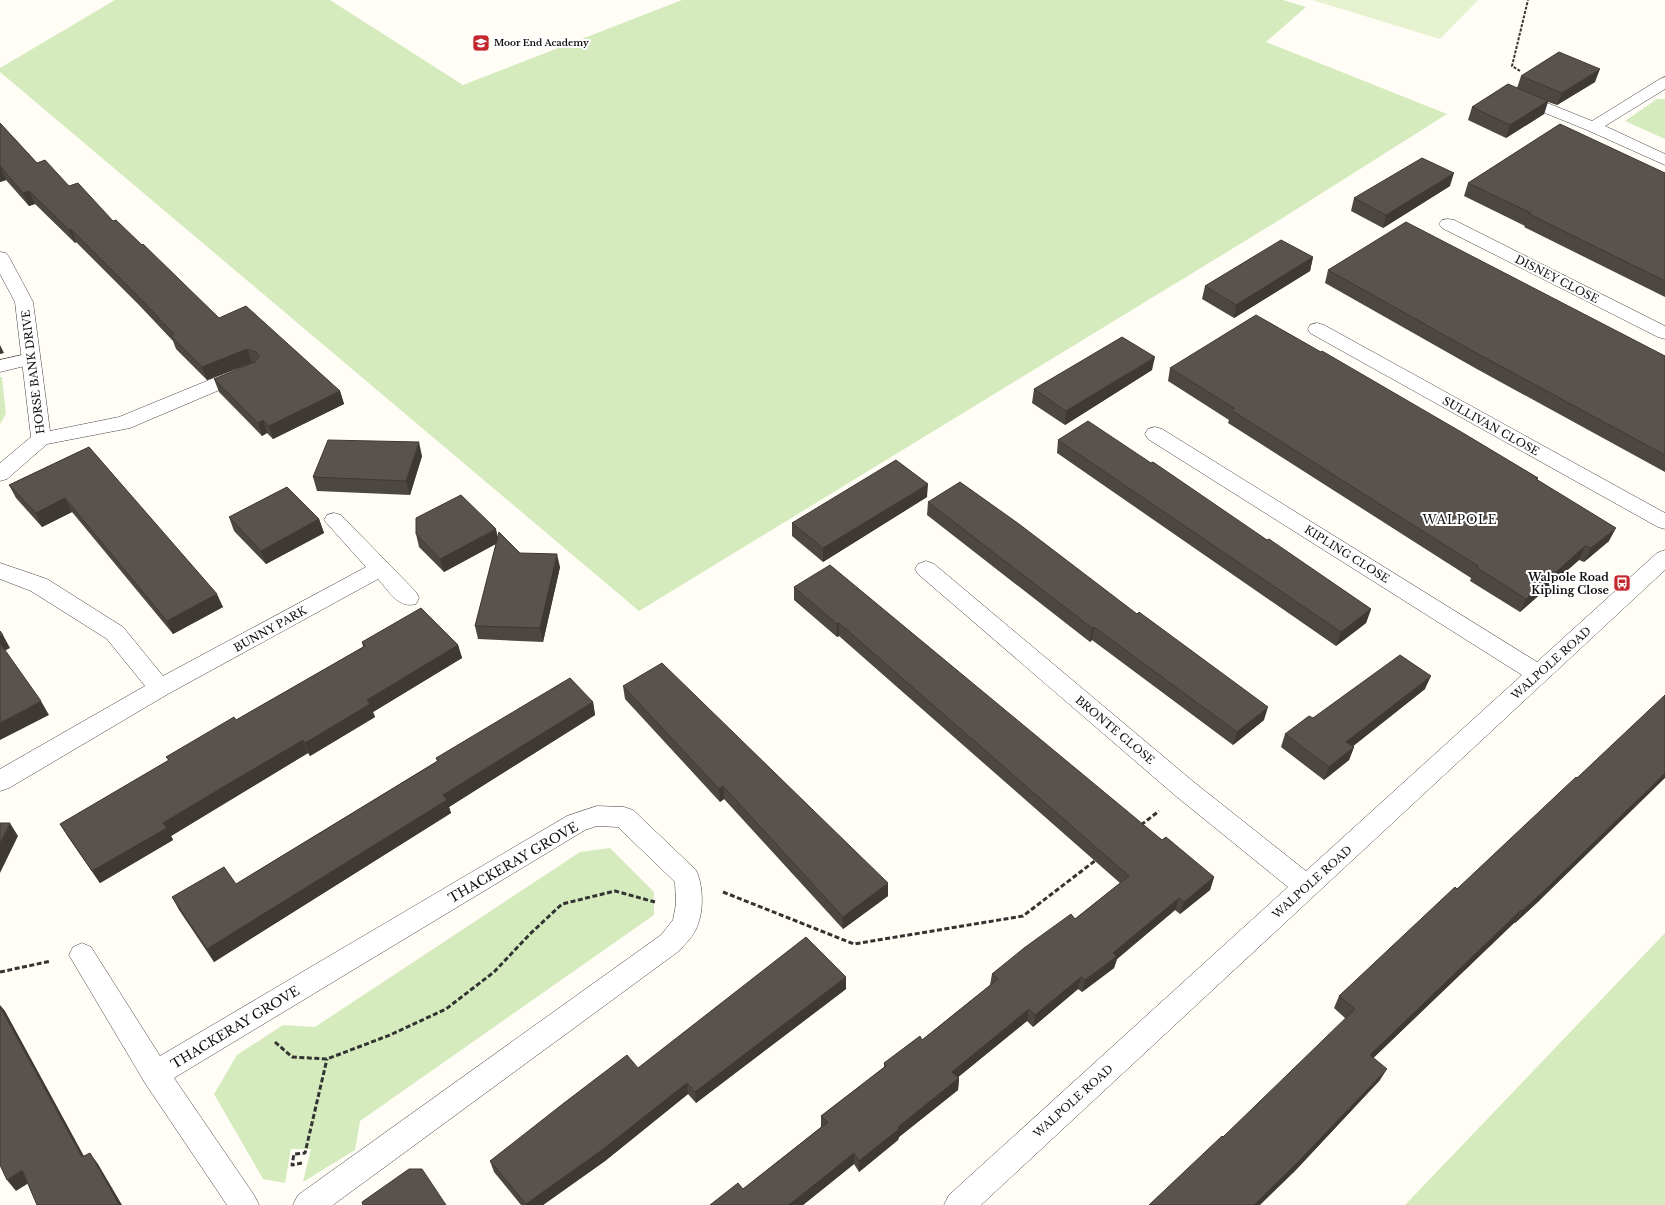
<svg xmlns="http://www.w3.org/2000/svg" width="1665" height="1205" viewBox="0 0 1665 1205" font-family="'Libre Baskerville',serif">
<style>
.green{fill:#d5ebbd}
.pitch{fill:#e6f2cf}
.lines{fill:none;stroke-linecap:round;stroke-linejoin:round}
.lane-casing{stroke:#444;stroke-width:1}
.street-casing{stroke:#444;stroke-width:1}
.path-far1{stroke:#333;stroke-width:2;stroke-dasharray:3 1.5;stroke-linecap:butt}
.path{stroke:#333;stroke-width:3;stroke-dasharray:5 2.5;stroke-linecap:butt}
.lane{fill:#fff;fill-rule:evenodd}
.street{fill:#fff;fill-rule:evenodd}
.wall{fill:#4d4742}
.shaded-wall{fill:#3f3936}
.building{fill:#5a524d;stroke:#3f3936}
.labels{text-anchor:middle;stroke-width:4;stroke-linejoin:round;paint-order:stroke}
.far-poi-label{font-size:9px;font-weight:bold;fill:#111;stroke:#fff;text-anchor:start}
.street-label{font-size:11px;fill:#111;stroke:#fff}
.poi-label{font-size:11px;font-weight:bold;fill:#111;stroke:#fff;text-anchor:end}
.neighbourhood-label{font-size:12px;letter-spacing:1px;fill:#111;stroke:#fff}
.near-street-label{font-size:13px;fill:#111;stroke:#fff}
</style>
<rect width="100%" height="100%" fill="#fffdf5"/>
<!-- green -->
<path class="green" d="M 115,0 L 330,0 L 463,85 L 682,0 L 1283,0 L 1306,7 L 1266,42 L 1447,114 L 1281,219 L 639,611 L 0,72 L 0,68 Z
M 1657,99 L 1665,99 L 1665,139 L 1625,121 Z
M 0,377 L 2,377 L 6,414 L 0,424 Z
M 610,848 L 654,892 L 654,915 L 360,1121 L 355,1150 L 303,1182 L 311,1149 L 291,1149 L 285,1183 L 263,1179 L 214,1094 L 237,1055 L 283,1025 L 315,1027 L 580,852 Z
M 1665,933 L 1665,1205 L 1405,1205 Z"/>
<!-- pitch -->
<path class="pitch" d="M 1312,0 L 1478,0 L 1440,39 Z"/>
<g class="lines">
<!-- lane casing -->
<g class="lane-casing">
<path id="lane" d="M 31,353 L 37,355 L 40,359 L 37,363 L 0,372 L 0,360 Z"/>
</g>
<!-- street casing -->
<g class="street-casing">
<path id="street" d="M 1665,77 L 1665,89 L 1605,126 L 1665,154 L 1665,165 L 1587,130 L 1513,100 L 1511,97 L 1513,94 L 1519,92 L 1525,94 L 1592,121 L 1660,79 Z
M 1448,219 L 1454,220 L 1665,326 L 1665,339 L 1658,337 L 1442,228 L 1439,224 L 1442,220 Z
M 0,252 L 6,253 L 9,257 L 33,302 L 50,431 L 119,417 L 236,369 L 243,367 L 250,369 L 253,373 L 250,377 L 130,428 L 47,444 L 7,479 L 0,481 L 0,463 L 31,437 L 15,302 L 0,274 Z
M 1317,323 L 1324,325 L 1665,513 L 1665,529 L 1658,527 L 1310,333 L 1308,329 L 1310,325 Z
M 1155,427 L 1162,429 L 1537,662 L 1657,553 L 1665,550 L 1665,570 L 981,1205 L 944,1205 L 949,1195 L 1288,887 L 1177,797 L 918,574 L 915,569 L 918,564 L 926,561 L 934,564 L 1195,783 L 1306,871 L 1522,675 L 1148,439 L 1145,434 L 1148,429 Z
M 334,513 L 341,515 L 416,592 L 419,598 L 416,604 C 398,609 389,591 378,579 L 168,694 L 9,788 L 0,791 L 0,769 L 145,686 L 107,639 L 31,591 L 0,579 L 0,563 L 47,579 L 123,627 L 163,676 L 366,567 L 324,520 L 327,515 Z
M 597,806 L 624,807 L 633,810 L 696,870 C 704,887 704,915 695,931 C 691,939 684,945 679,951 L 333,1205 L 293,1205 L 298,1195 L 661,935 L 673,920 L 676,904 L 675,882 L 618,827 L 597,826 L 585,830 L 174,1078 L 254,1195 L 259,1205 L 227,1205 L 145,1083 L 69,955 L 73,947 L 82,943 L 91,947 L 160,1056 L 567,816 Z"/>
</g>
<!-- path-far1 -->
<path class="path-far1" d="M 1520,71 L 1512,66 L 1528,0"/>
<!-- path -->
<path class="path" d="M 1141,825 L 1159,811
M 723,892 L 854,944 L 1023,916 L 1096,860
M 0,972 L 51,961
M 275,1042 L 292,1057 L 327,1059 L 390,1035 L 446,1009 L 494,972 L 530,934 L 562,904 L 615,891 L 655,902
M 302,1163 L 292,1165 L 294,1154 L 305,1153 L 327,1059"/>
<!-- lane -->
<use href="#lane" class="lane"/>
<!-- street -->
<use href="#street" class="street"/>
</g>
<!-- wall -->
<path class="wall" d="M 1521,76 L 1595,82 L 1557,105 L 1548,102 L 1544,114 L 1506,138 L 1468,120 L 1472,107 L 1517,88 Z
M 0,123 L 37,163 L 69,186 L 113,221 L 219,318 L 340,391 L 344,404 L 273,439 L 267,433 L 262,436 L 219,392 L 214,379 L 253,363 L 252,363 L 207,380 L 176,349 L 173,341 L 139,305 L 76,242 L 75,243 L 35,204 L 29,206 L 6,180 L 0,182 Z
M 1665,173 L 1665,297 L 1524,227 L 1525,226 L 1464,196 L 1468,183 Z
M 1450,186 L 1383,228 L 1351,211 L 1354,198 Z
M 1313,257 L 1310,271 L 1234,318 L 1202,299 L 1205,286 Z
M 1328,270 L 1665,356 L 1665,472 L 1475,368 L 1325,283 Z
M 1170,368 L 1538,478 L 1537,480 L 1609,541 L 1584,562 L 1579,560 L 1520,612 L 1470,581 L 1471,578 L 1228,423 L 1229,420 L 1168,381 Z
M 1152,370 L 1065,425 L 1032,403 L 1034,389 Z
M 1058,440 L 1267,540 L 1371,609 L 1366,623 L 1336,646 L 1057,453 Z
M 89,447 L 223,607 L 173,634 L 72,512 L 42,527 L 16,498 L 9,485 Z
M 422,456 L 410,495 L 317,491 L 313,477 Z
M 927,497 L 823,562 L 792,536 L 792,523 Z
M 928,502 L 1137,614 L 1264,720 L 1233,745 L 1092,640 L 1090,642 L 927,515 Z
M 229,517 L 319,519 L 324,533 L 266,564 L 234,531 Z
M 416,534 L 498,537 L 520,553 L 560,567 L 543,642 L 478,639 L 475,626 L 496,544 L 444,572 L 419,547 Z
M 794,587 L 1162,840 L 1214,877 L 1210,890 L 1180,914 L 1175,910 L 1117,959 L 1114,968 L 1082,992 L 1078,989 L 1033,1027 L 1027,1021 L 958,1077 L 959,1078 L 958,1090 L 899,1137 L 898,1140 L 859,1172 L 854,1164 L 803,1205 L 710,1205 L 743,1189 L 821,1127 L 821,1116 L 884,1067 L 884,1063 L 922,1040 L 990,985 L 992,974 L 1075,919 L 1120,883 L 839,636 L 837,637 L 794,600 Z
M 362,642 L 458,645 L 462,658 L 373,712 L 375,717 L 310,756 L 308,753 L 171,836 L 173,840 L 100,883 L 68,837 L 60,824 L 169,761 L 166,757 L 236,720 L 363,647 Z
M 623,686 L 888,896 L 843,929 L 724,799 L 720,802 L 625,699 Z
M 1425,689 L 1353,746 L 1354,747 L 1349,760 L 1324,780 L 1281,747 L 1285,734 L 1313,718 Z
M 593,702 L 595,715 L 449,807 L 451,813 L 214,962 L 179,910 L 172,897 L 236,884 L 437,761 L 436,758 Z
M 1457,889 L 1540,900 L 1515,923 L 1514,923 L 1373,1058 L 1380,1080 L 1293,1173 L 1345,1018 L 1334,1008 L 1339,996 Z
M 846,977 L 846,989 L 696,1103 L 688,1094 L 605,1161 L 543,1205 L 521,1205 L 494,1172 L 490,1161 L 638,1068 Z"/>
<!-- shaded-wall -->
<path class="shaded-wall" d="M 1600,69 L 1595,82 L 1557,105 L 1562,93 Z
M 1548,101 L 1544,114 L 1506,138 L 1510,125 Z
M 0,167 L 1,167 L 6,180 L 0,182 Z
M 1454,173 L 1450,186 L 1383,228 L 1386,215 Z
M 29,191 L 35,204 L 29,206 L 23,193 Z
M 71,229 L 76,242 L 75,243 L 69,230 Z
M 1313,257 L 1310,271 L 1234,318 L 1236,305 Z
M 0,345 L 4,353 L 0,354 Z
M 247,349 L 252,363 L 207,380 L 202,367 Z
M 1155,357 L 1152,370 L 1065,425 L 1066,411 Z
M 340,391 L 344,404 L 273,439 L 269,426 Z
M 263,420 L 267,433 L 262,436 L 258,423 Z
M 419,442 L 422,456 L 410,495 L 406,481 Z
M 928,484 L 927,497 L 823,562 L 823,548 Z
M 65,498 L 72,512 L 42,527 L 36,513 Z
M 319,519 L 324,533 L 266,564 L 261,551 Z
M 1616,528 L 1609,541 L 1584,562 L 1591,548 Z
M 496,529 L 499,542 L 444,572 L 440,559 Z
M 1585,546 L 1579,560 L 1520,612 L 1526,599 Z
M 557,554 L 560,567 L 543,642 L 540,628 Z
M 217,594 L 223,607 L 173,634 L 167,621 Z
M 1371,609 L 1366,623 L 1336,646 L 1341,632 Z
M 839,623 L 839,636 L 837,637 L 837,624 Z
M 1094,627 L 1092,640 L 1090,642 L 1092,628 Z
M 3,635 L 10,648 L 4,651 L 0,645 L 0,636 Z
M 458,645 L 462,658 L 373,712 L 375,717 L 310,756 L 305,743 L 367,700 Z
M 1431,676 L 1425,689 L 1342,755 L 1346,742 Z
M 41,701 L 49,715 L 0,740 L 0,723 Z
M 593,702 L 595,715 L 449,807 L 451,813 L 214,962 L 207,949 L 443,795 Z
M 1268,707 L 1264,720 L 1233,745 L 1237,732 Z
M 303,740 L 308,753 L 171,836 L 173,840 L 100,883 L 92,871 L 163,823 Z
M 1354,747 L 1349,760 L 1324,780 L 1329,767 Z
M 1665,773 L 1665,778 L 1540,900 L 1515,923 L 1522,911 Z
M 723,786 L 724,799 L 720,802 L 719,789 Z
M 10,823 L 18,836 L 0,873 L 0,843 Z
M 1214,877 L 1210,890 L 1180,914 L 1184,902 Z
M 888,883 L 888,896 L 843,929 L 843,917 Z
M 1179,898 L 1175,910 L 1117,959 L 1114,968 L 1082,992 L 1085,980 L 1113,953 Z
M 1521,910 L 1514,923 L 1364,1067 L 1370,1055 Z
M 846,977 L 846,989 L 696,1103 L 695,1092 Z
M 1081,977 L 1078,989 L 1033,1027 L 1035,1015 Z
M 0,1005 L 5,1011 L 91,1169 L 82,1157 L 0,1007 Z
M 1029,1009 L 1027,1021 L 951,1083 L 952,1072 Z
M 1387,1069 L 1380,1080 L 1293,1173 L 1260,1205 L 1254,1205 Z
M 959,1078 L 958,1090 L 899,1137 L 898,1140 L 859,1172 L 859,1161 L 898,1127 Z
M 687,1083 L 688,1094 L 605,1161 L 543,1205 L 526,1205 L 526,1204 Z
M 90,1153 L 98,1164 L 122,1205 L 119,1205 Z
M 854,1153 L 854,1164 L 803,1205 L 789,1205 Z
M 22,1170 L 32,1181 L 16,1191 L 7,1180 Z"/>
<!-- building -->
<path class="building" d="M 1559,52 L 1600,69 L 1562,93 L 1521,76 Z
M 1508,84 L 1548,101 L 1510,125 L 1472,107 Z
M 0,123 L 37,163 L 45,160 L 69,186 L 78,183 L 113,221 L 116,220 L 142,245 L 143,244 L 219,318 L 246,306 L 340,391 L 269,426 L 263,420 L 258,423 L 214,379 L 255,362 L 259,357 L 256,352 L 247,349 L 202,367 L 171,336 L 174,334 L 134,292 L 71,229 L 69,230 L 29,191 L 23,193 L 1,167 L 0,167 Z
M 1560,124 L 1665,173 L 1665,281 L 1529,214 L 1531,213 L 1468,183 Z
M 1422,158 L 1454,173 L 1386,215 L 1354,198 Z
M 1406,222 L 1665,356 L 1665,455 L 1480,355 L 1328,270 Z
M 1281,240 L 1313,257 L 1236,305 L 1205,286 Z
M 1256,315 L 1321,352 L 1322,351 L 1463,433 L 1538,478 L 1536,479 L 1616,528 L 1591,548 L 1585,546 L 1526,599 L 1476,567 L 1478,566 L 1231,410 L 1234,408 L 1170,368 Z
M 1122,337 L 1155,357 L 1066,411 L 1034,389 Z
M 1088,421 L 1151,463 L 1153,462 L 1267,540 L 1269,539 L 1371,609 L 1341,632 L 1058,440 Z
M 328,440 L 419,442 L 406,481 L 313,477 Z
M 89,447 L 217,594 L 167,621 L 65,498 L 36,513 L 9,485 Z
M 896,460 L 928,484 L 823,548 L 792,523 Z
M 960,482 L 1019,524 L 1137,614 L 1139,612 L 1268,707 L 1237,732 L 1094,627 L 1092,628 L 928,502 Z
M 287,487 L 319,519 L 261,551 L 229,517 Z
M 461,495 L 496,529 L 440,559 L 416,534 L 416,518 Z
M 499,532 L 520,553 L 557,554 L 540,628 L 475,626 Z
M 830,565 L 1162,840 L 1166,837 L 1214,877 L 1184,902 L 1179,898 L 1113,953 L 1117,956 L 1085,980 L 1081,977 L 1035,1015 L 1029,1009 L 952,1072 L 959,1078 L 898,1127 L 899,1129 L 859,1161 L 854,1153 L 789,1205 L 710,1205 L 738,1183 L 743,1189 L 828,1122 L 821,1116 L 886,1066 L 884,1063 L 920,1036 L 922,1040 L 998,979 L 992,974 L 1024,948 L 1071,914 L 1075,919 L 1129,876 L 839,623 L 837,624 L 794,587 Z
M 421,608 L 458,645 L 367,700 L 370,704 L 305,743 L 303,740 L 218,790 L 163,823 L 167,828 L 92,871 L 60,824 L 169,760 L 166,757 L 234,717 L 236,720 L 365,646 L 362,642 Z
M 0,631 L 3,635 L 0,636 Z
M 0,643 L 41,701 L 0,723 Z
M 1400,655 L 1431,676 L 1346,742 L 1354,747 L 1329,767 L 1285,734 L 1309,716 L 1313,718 Z
M 662,663 L 888,883 L 843,917 L 723,786 L 719,789 L 623,686 Z
M 570,678 L 593,702 L 443,795 L 447,800 L 207,949 L 172,897 L 224,867 L 236,884 L 438,761 L 436,758 Z
M 1665,695 L 1665,773 L 1548,887 L 1522,911 L 1521,910 L 1370,1055 L 1387,1069 L 1298,1162 L 1254,1205 L 1149,1205 L 1222,1136 L 1223,1137 L 1355,1009 L 1339,996 L 1455,887 L 1457,889 L 1576,777 L 1577,778 Z
M 0,823 L 10,823 L 0,843 Z
M 806,937 L 846,977 L 695,1092 L 687,1083 L 602,1150 L 526,1204 L 490,1161 L 564,1103 L 627,1055 L 638,1068 Z
M 0,1007 L 82,1157 L 90,1153 L 119,1205 L 37,1205 L 22,1170 L 7,1180 L 0,1165 Z
M 409,1169 L 422,1169 L 446,1205 L 363,1205 L 362,1202 Z"/>
<!-- icons -->
<defs>
<g id="school-square" transform="scale(0.9)"><rect x="-9" y="-9" width="18" height="18" rx="4" fill="#c4262e" stroke="#fff"/><path d="M0-5L7-2L0 1L-7-2ZM-4 1L0 2.5L4 1V4Q0 6-4 4Z" fill="#fff"/></g>
<g id="bus-square" transform="scale(0.9)"><rect x="-9" y="-9" width="18" height="18" rx="4" fill="#c4262e" stroke="#fff"/><path d="M-5-6H5V4H4V6H2V4H-2V6H-4V4H-5ZM-3.5-4V0h7V-4ZM-3.5 1.2v1.5H-2V1.2ZM2 1.2v1.5H3.5V1.2Z" fill="#fff"/></g>
</defs>
<g fill-rule="evenodd">
<use href="#school-square" x="481" y="43"/>
<use href="#bus-square" x="1622" y="583"/>
</g>
<g class="labels">
<!-- far-poi labels -->
<g class="far-poi-label">
<text x="494" y="46">Moor End Academy</text>
</g>
<!-- street labels -->
<g class="street-label">
<text transform="translate(1557 279) rotate(27)" y="4">DISNEY CLOSE</text>
<text transform="translate(33 372) rotate(-97)" y="4">HORSE BANK DRIVE</text>
<text transform="translate(1491 426) rotate(29)" y="4">SULLIVAN CLOSE</text>
<text transform="translate(1347 554) rotate(32)" y="4">KIPLING CLOSE</text>
<text transform="translate(270 629) rotate(-29)" y="4">BUNNY PARK</text>
<text transform="translate(1551 663) rotate(-42)" y="4">WALPOLE ROAD</text>
<text transform="translate(1115 730) rotate(40)" y="4">BRONTE CLOSE</text>
<text transform="translate(1312 882) rotate(-42)" y="4">WALPOLE ROAD</text>
<text transform="translate(1073 1101) rotate(-42)" y="4">WALPOLE ROAD</text>
</g>
<!-- poi labels -->
<g class="poi-label">
<text x="1609" y="581">Walpole Road<tspan x="1609" dy="13">Kipling Close</tspan></text>
</g>
<!-- neighbourhood labels -->
<g class="neighbourhood-label">
<text x="1460" y="524">WALPOLE</text>
</g>
<!-- near-street labels -->
<g class="near-street-label">
<text transform="translate(513 862) rotate(-30)" y="5">THACKERAY GROVE</text>
<text transform="translate(235 1027) rotate(-31)" y="5">THACKERAY GROVE</text>
</g>
</g>
</svg>
